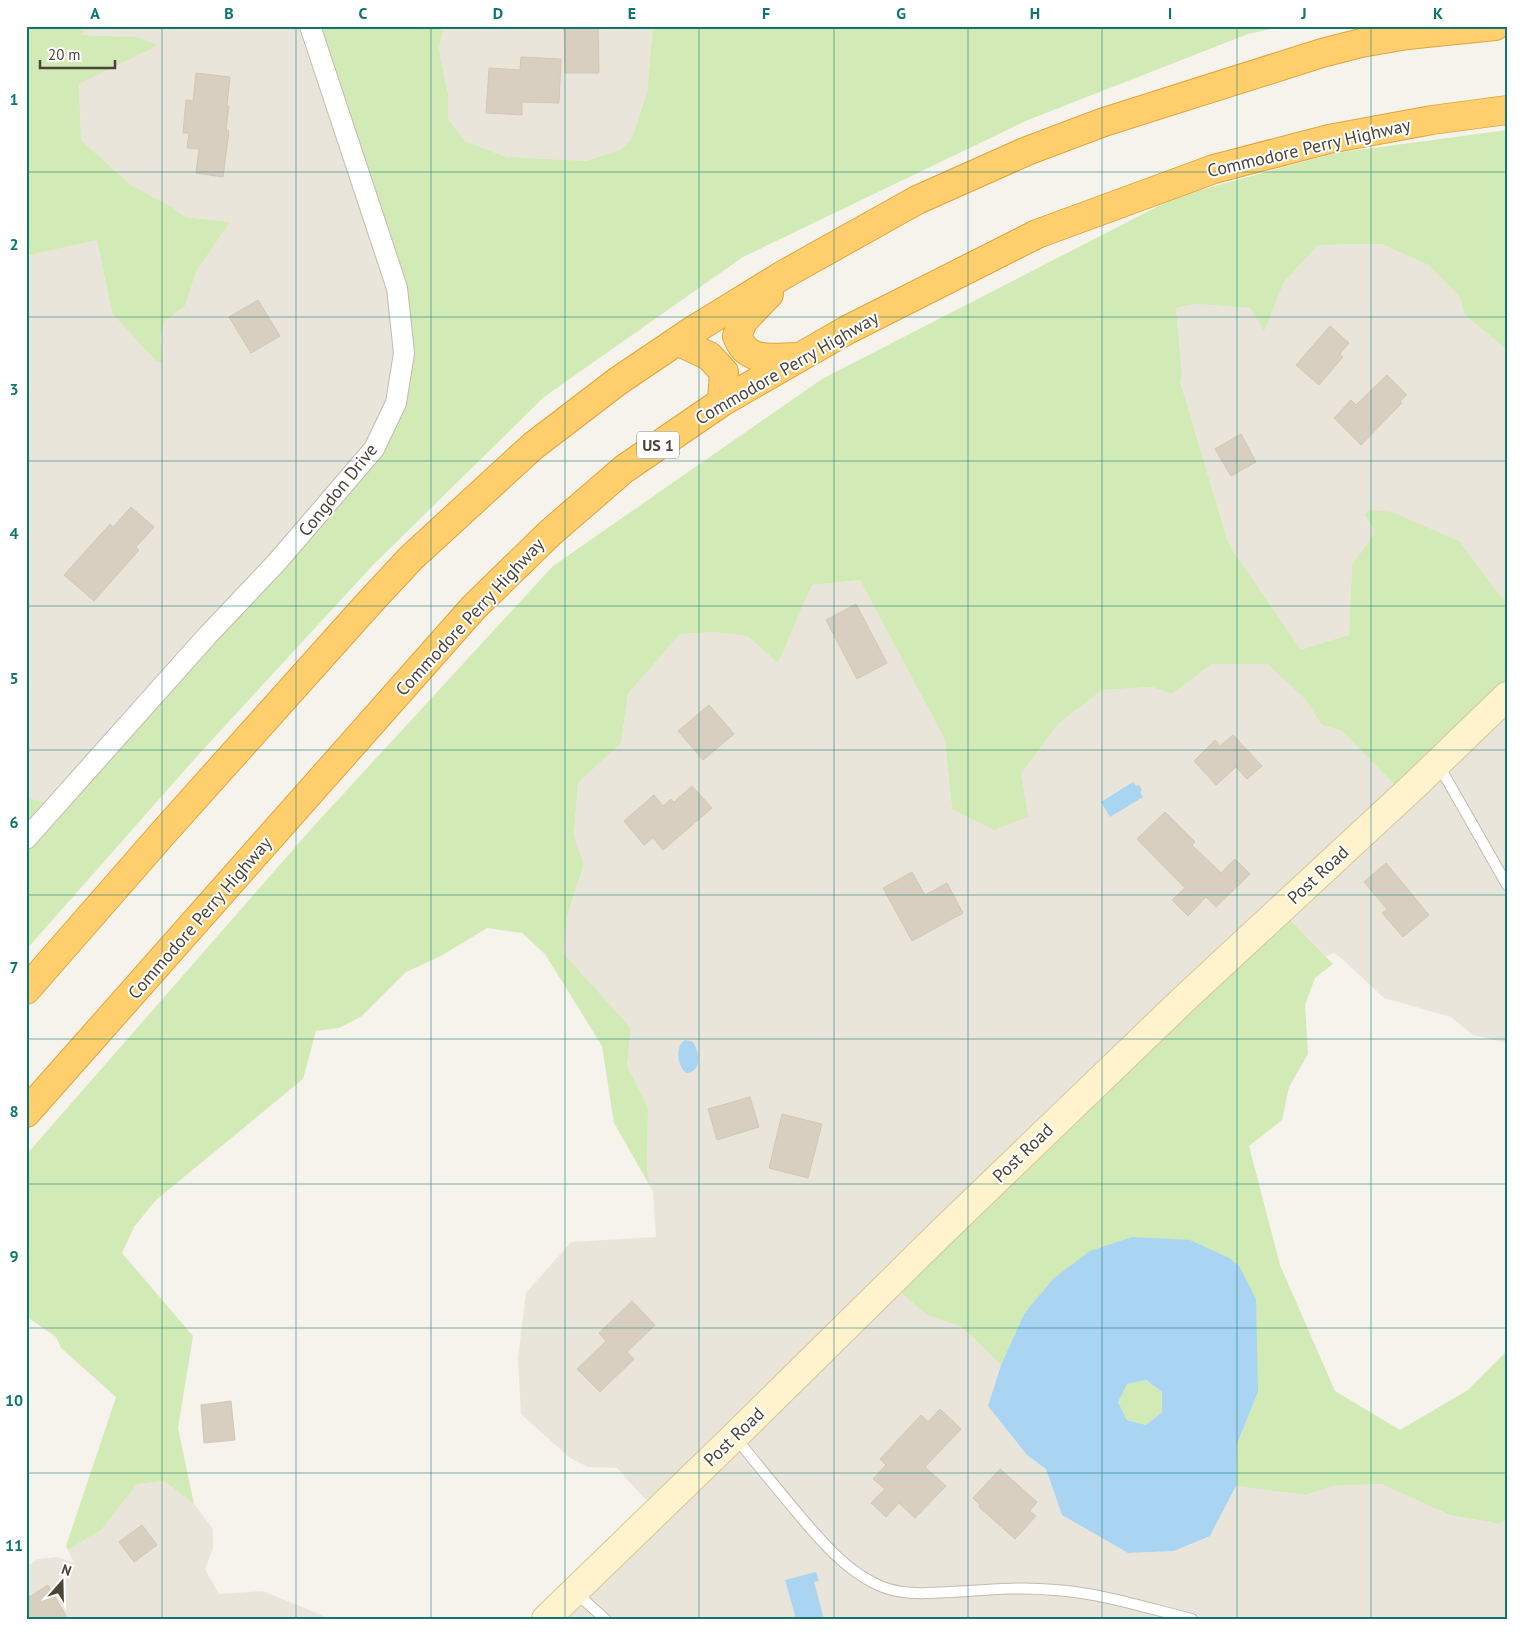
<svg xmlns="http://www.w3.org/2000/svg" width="1533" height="1645" viewBox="0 0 1533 1645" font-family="'PT Sans',sans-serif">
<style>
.residential{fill:#eae5da}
.green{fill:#d2eab5}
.water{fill:#a9d4f2;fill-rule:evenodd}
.building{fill:#d8cfc1;stroke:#d3c7b4}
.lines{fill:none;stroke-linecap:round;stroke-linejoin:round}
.lane-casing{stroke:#c2bbae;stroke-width:12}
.street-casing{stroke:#c2bbae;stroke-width:22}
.secondary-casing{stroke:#d6c79b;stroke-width:30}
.highway-casing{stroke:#e0a43c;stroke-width:30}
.lane{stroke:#fff;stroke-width:10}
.street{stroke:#fff;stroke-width:20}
.secondary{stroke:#fff3cd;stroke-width:28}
.highway{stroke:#ffcf6e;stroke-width:28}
.grid{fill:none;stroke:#0f766e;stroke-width:1;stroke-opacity:0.55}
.labels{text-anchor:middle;stroke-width:4;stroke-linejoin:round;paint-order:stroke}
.shield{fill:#fff;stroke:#817c74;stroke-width:1}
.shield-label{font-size:16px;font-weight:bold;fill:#4b4439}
.street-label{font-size:18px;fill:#4b4439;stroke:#fff}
.neatline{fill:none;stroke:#0f766e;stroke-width:2}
.grid-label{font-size:16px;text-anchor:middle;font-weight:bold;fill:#0f766e}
</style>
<rect width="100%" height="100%" fill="#f6f3ec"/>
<!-- residential -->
<path class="residential" d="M 84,26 L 313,26 L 407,346 L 378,442 L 51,804 L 26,798 L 26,256 L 97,240 L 112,313 L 160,339 L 164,322 L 185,306 L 196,272 L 230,222 L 185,217 L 172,207 L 131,185 L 81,140 L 79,84 L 136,37 L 82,35 Z
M 444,26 L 653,26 L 647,92 L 632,138 L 620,150 L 586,161 L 511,157 L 509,158 L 465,141 L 448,119 L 448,94 L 439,49 Z
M 1382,244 L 1428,265 L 1460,297 L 1464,314 L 1507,350 L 1507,601 L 1364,516 L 1373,528 L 1374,534 L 1352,565 L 1349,636 L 1301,651 L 1231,548 L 1227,539 L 1180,381 L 1182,375 L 1176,308 L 1196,304 L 1250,308 L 1264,330 L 1284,282 L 1318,245 Z
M 860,580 L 945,740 L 952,809 L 1027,817 L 1021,774 L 1058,724 L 1102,690 L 1152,687 L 1172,694 L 1212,664 L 1267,664 L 1304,698 L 1322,725 L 1342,731 L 1399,789 L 1507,696 L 1507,1043 L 1473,1035 L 1451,1017 L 1384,998 L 1341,958 L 1334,953 L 1326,956 L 1280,909 L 927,1315 L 962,1327 L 1001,1365 L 988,1406 L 1027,1455 L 1046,1469 L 1062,1515 L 1128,1553 L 1174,1551 L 1210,1536 L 1236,1486 L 1305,1495 L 1334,1486 L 1381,1484 L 1450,1515 L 1498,1524 L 1507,1520 L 1507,1619 L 545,1619 L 655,1510 L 617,1468 L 588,1467 L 570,1458 L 521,1414 L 518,1358 L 526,1293 L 571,1242 L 656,1237 L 653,1192 L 650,1186 L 647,1170 L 648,1108 L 627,1065 L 631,1028 L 562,953 L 567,916 L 584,864 L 574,836 L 578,783 L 621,743 L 628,694 L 680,634 L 715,632 L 747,636 L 778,663 L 812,585 Z
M 164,1481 L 194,1504 L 213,1529 L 213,1549 L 205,1569 L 219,1594 L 263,1591 L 331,1619 L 26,1619 L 26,1568 L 37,1559 L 58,1557 L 74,1563 L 68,1550 L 101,1530 L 136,1484 Z"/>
<!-- green -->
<path class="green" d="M 26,26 L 84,26 L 83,35 L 136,37 L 158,45 L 79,84 L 81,140 L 131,185 L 172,207 L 185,217 L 230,222 L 196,272 L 185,306 L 164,322 L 160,339 L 163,363 L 157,362 L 112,313 L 97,240 L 26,256 Z
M 313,26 L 444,26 L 439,49 L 448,94 L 448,119 L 465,141 L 509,158 L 511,157 L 586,161 L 620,150 L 632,138 L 647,92 L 653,26 L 1284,26 L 1248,34 L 1028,120 L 743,257 L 544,397 L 373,565 L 199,754 L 26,950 L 26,798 L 51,804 L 378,442 L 407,346 Z
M 1507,130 L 1507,350 L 1464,314 L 1460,297 L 1428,265 L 1382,244 L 1318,245 L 1284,282 L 1264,331 L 1250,308 L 1196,304 L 1176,308 L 1182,375 L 1180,381 L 1227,539 L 1231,548 L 1301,650 L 1349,635 L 1352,565 L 1374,534 L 1373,528 L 1364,515 L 1370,510 L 1392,512 L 1459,541 L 1500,596 L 1507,601 L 1507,696 L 1399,789 L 1342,731 L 1322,725 L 1304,698 L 1267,664 L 1212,664 L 1172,694 L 1152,687 L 1102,690 L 1058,724 L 1021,774 L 1028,817 L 994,830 L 952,809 L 945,740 L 860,580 L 812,585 L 778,663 L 747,636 L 715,632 L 680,634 L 628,694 L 621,743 L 578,783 L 574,836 L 584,864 L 567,916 L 563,953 L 631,1028 L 627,1065 L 648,1108 L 647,1170 L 650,1186 L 614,1123 L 602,1046 L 545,954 L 522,933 L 487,928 L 441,956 L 406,972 L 362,1016 L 339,1028 L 316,1031 L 303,1079 L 156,1200 L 134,1227 L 122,1253 L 193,1336 L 178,1428 L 194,1504 L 164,1481 L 137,1484 L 101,1530 L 68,1550 L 66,1546 L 116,1397 L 61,1348 L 56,1337 L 26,1316 L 26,1155 L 312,828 L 553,566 L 822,379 L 1178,196 L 1336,153 Z
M 1280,909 L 1333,964 L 1315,978 L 1305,1005 L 1308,1054 L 1289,1087 L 1282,1120 L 1249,1146 L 1280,1265 L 1335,1391 L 1400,1430 L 1468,1390 L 1507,1351 L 1507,1520 L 1499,1524 L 1450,1515 L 1381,1484 L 1334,1486 L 1305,1495 L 1236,1486 L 1237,1444 L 1258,1392 L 1024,1314 L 1001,1365 L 962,1327 L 927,1315 L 895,1287 Z
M 1146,1380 L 1162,1392 L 1162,1412 L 1146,1425 L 1127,1420 L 1118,1402 L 1126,1384 Z"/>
<!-- water -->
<path class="water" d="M 1133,782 L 1136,786 L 1139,785 L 1142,790 L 1140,792 L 1143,797 L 1110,817 L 1101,802 Z
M 685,1040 L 693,1042 C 700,1052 702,1073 686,1073 C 677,1066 675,1046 685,1040 Z
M 1132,1237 L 1190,1240 L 1229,1258 L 1239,1266 L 1256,1299 L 1258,1392 L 1237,1444 L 1236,1486 L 1210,1536 L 1174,1551 L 1128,1553 L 1062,1515 L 1046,1469 L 1027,1455 L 988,1406 L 1001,1365 L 1024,1314 L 1053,1279 L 1090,1251 ZM 1146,1380 L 1162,1392 L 1162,1412 L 1146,1425 L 1127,1420 L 1118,1402 L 1127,1384 Z
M 816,1572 L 819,1581 L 814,1582 L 824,1619 L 796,1619 L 785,1580 Z"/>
<!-- building -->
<path class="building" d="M 564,26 L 598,26 L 599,73 L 565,73 Z
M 521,57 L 561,59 L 559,103 L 522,102 L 522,115 L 486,113 L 489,68 L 520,70 Z
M 196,73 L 230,77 L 227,105 L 229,106 L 226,130 L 229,131 L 223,177 L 196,173 L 199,149 L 187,148 L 189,133 L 183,133 L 186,100 L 193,101 Z
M 258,300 L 280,336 L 251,353 L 229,317 Z
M 1330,326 L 1349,343 L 1340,354 L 1343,357 L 1319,385 L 1296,365 Z
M 1387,375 L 1407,395 L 1400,401 L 1402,403 L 1361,445 L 1334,418 L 1351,400 L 1356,405 Z
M 1241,434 L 1256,462 L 1231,476 L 1215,449 Z
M 131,507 L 154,527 L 136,547 L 139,550 L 94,601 L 64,575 L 110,524 L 113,527 Z
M 856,604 L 887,663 L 857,679 L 826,620 Z
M 709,705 L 734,734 L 703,760 L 678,731 Z
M 1233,735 L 1262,766 L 1247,779 L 1236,767 L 1216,785 L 1194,761 L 1215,740 L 1220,746 Z
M 692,786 L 712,808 L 663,850 L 653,838 L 644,845 L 624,821 L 654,795 L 663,806 L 671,799 L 674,802 Z
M 1165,812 L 1195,842 L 1192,845 L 1221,873 L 1235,859 L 1250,874 L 1216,907 L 1206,897 L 1188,916 L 1172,900 L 1185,888 L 1137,839 Z
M 1386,863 L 1429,915 L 1403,937 L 1382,913 L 1387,909 L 1364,882 Z
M 912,872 L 925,895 L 947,883 L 963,913 L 912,941 L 883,888 Z
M 750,1097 L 759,1127 L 717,1140 L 708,1109 Z
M 782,1114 L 822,1124 L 808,1178 L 769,1168 Z
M 632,1301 L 655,1325 L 627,1352 L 634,1359 L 600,1392 L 577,1369 L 606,1341 L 599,1333 Z
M 231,1401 L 235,1440 L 204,1443 L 201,1405 Z
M 940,1409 L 961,1429 L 925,1467 L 946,1486 L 915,1518 L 899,1503 L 886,1517 L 871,1503 L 885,1489 L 873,1479 L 886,1465 L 880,1459 L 921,1415 L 928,1422 Z
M 1000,1469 L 1037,1502 L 1030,1511 L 1036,1516 L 1015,1539 L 979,1507 L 980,1505 L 973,1498 Z
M 142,1525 L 157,1545 L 134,1562 L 119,1542 Z
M 48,1585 L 68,1619 L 26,1619 L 26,1599 Z"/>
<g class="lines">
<!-- lane casing -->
<g class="lane-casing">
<path id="lane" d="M 1438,764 L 1507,885
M 735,1437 C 758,1465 781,1494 805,1522 C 824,1544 845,1568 872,1582 C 902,1599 936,1592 968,1591 C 997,1589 1026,1587 1055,1590 C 1101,1593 1147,1608 1192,1619
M 575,1592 L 605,1619"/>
</g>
<!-- street casing -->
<g class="street-casing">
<path id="street" d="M 26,839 L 207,636 L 277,562 L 374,449 L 396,403 L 404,353 L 397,288 L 310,26"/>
</g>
<!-- secondary casing -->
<g class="secondary-casing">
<path id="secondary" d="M 546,1619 L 735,1436 L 941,1233 L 1183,1000 L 1417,783 L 1507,696"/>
</g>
<!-- highway casing -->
<g class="highway-casing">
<path id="highway" d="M 769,294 L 743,321 L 737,336 C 747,364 773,357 798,357
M 677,341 L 709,356 L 724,372 L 722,402
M 26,990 L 164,832 L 370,602 L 411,558 L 533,446 L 618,381 L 692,331 L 783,275 L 917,200 L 1027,151 L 1104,122 L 1322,53 L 1361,43 L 1407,35 L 1495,26
M 26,1113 L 474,607 L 550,533 L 624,469 L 722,402 L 847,330 L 1037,234 L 1214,169 L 1329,139 L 1432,120 L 1507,110"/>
</g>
<!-- lane -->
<use href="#lane" class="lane"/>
<!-- street -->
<use href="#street" class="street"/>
<!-- secondary -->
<use href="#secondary" class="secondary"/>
<!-- highway -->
<use href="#highway" class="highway"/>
</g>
<!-- grid -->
<path class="grid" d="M 162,26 L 162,1619M 296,26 L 296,1619M 431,26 L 431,1619M 565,26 L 565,1619M 699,26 L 699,1619M 834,26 L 834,1619M 968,26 L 968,1619M 1102,26 L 1102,1619M 1237,26 L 1237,1619M 1371,26 L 1371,1619M 26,172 L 1507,172M 26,317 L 1507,317M 26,461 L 1507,461M 26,606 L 1507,606M 26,750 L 1507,750M 26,895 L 1507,895M 26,1039 L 1507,1039M 26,1184 L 1507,1184M 26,1328 L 1507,1328M 26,1473 L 1507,1473"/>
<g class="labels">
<!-- shield labels -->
<rect class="shield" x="637" y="431.5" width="42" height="27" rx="4"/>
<g class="shield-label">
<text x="658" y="451">US 1</text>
</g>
<!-- street labels -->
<g class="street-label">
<text transform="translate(1309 148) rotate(-13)" y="6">Commodore Perry Highway</text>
<text transform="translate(787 368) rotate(-30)" y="6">Commodore Perry Highway</text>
<text transform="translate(338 490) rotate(-51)" y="6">Congdon Drive</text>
<text transform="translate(470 617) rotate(-47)" y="6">Commodore Perry Highway</text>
<text transform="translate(1318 875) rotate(-43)" y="6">Post Road</text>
<text transform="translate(200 918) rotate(-49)" y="6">Commodore Perry Highway</text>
<text transform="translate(1023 1153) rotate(-44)" y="6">Post Road</text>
<text transform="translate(734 1437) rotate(-44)" y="6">Post Road</text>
</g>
</g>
<!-- border -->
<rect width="1533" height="1645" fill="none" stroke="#ffffff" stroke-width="55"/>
<!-- north arrow -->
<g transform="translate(62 1582) rotate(20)" stroke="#ffffff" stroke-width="4" paint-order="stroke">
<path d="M0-4L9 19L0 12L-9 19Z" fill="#4b4439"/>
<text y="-8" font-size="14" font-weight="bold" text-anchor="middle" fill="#4b4439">N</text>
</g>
<!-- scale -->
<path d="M40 60v8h75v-8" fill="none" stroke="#4b4439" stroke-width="2.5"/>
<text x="48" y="60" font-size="15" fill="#4b4439" stroke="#ffffff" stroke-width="4" paint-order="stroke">20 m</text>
<rect x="28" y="28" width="1478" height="1590" class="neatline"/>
<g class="grid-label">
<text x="95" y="19">A</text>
<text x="229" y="19">B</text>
<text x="363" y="19">C</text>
<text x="498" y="19">D</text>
<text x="632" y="19">E</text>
<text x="766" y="19">F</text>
<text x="901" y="19">G</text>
<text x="1035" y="19">H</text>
<text x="1170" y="19">I</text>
<text x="1304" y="19">J</text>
<text x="1438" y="19">K</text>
<text x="14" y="105">1</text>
<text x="14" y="250">2</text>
<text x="14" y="395">3</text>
<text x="14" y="539">4</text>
<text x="14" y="684">5</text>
<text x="14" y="828">6</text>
<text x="14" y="973">7</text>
<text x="14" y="1117">8</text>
<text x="14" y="1262">9</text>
<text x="14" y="1406">10</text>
<text x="14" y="1551">11</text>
</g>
</svg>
